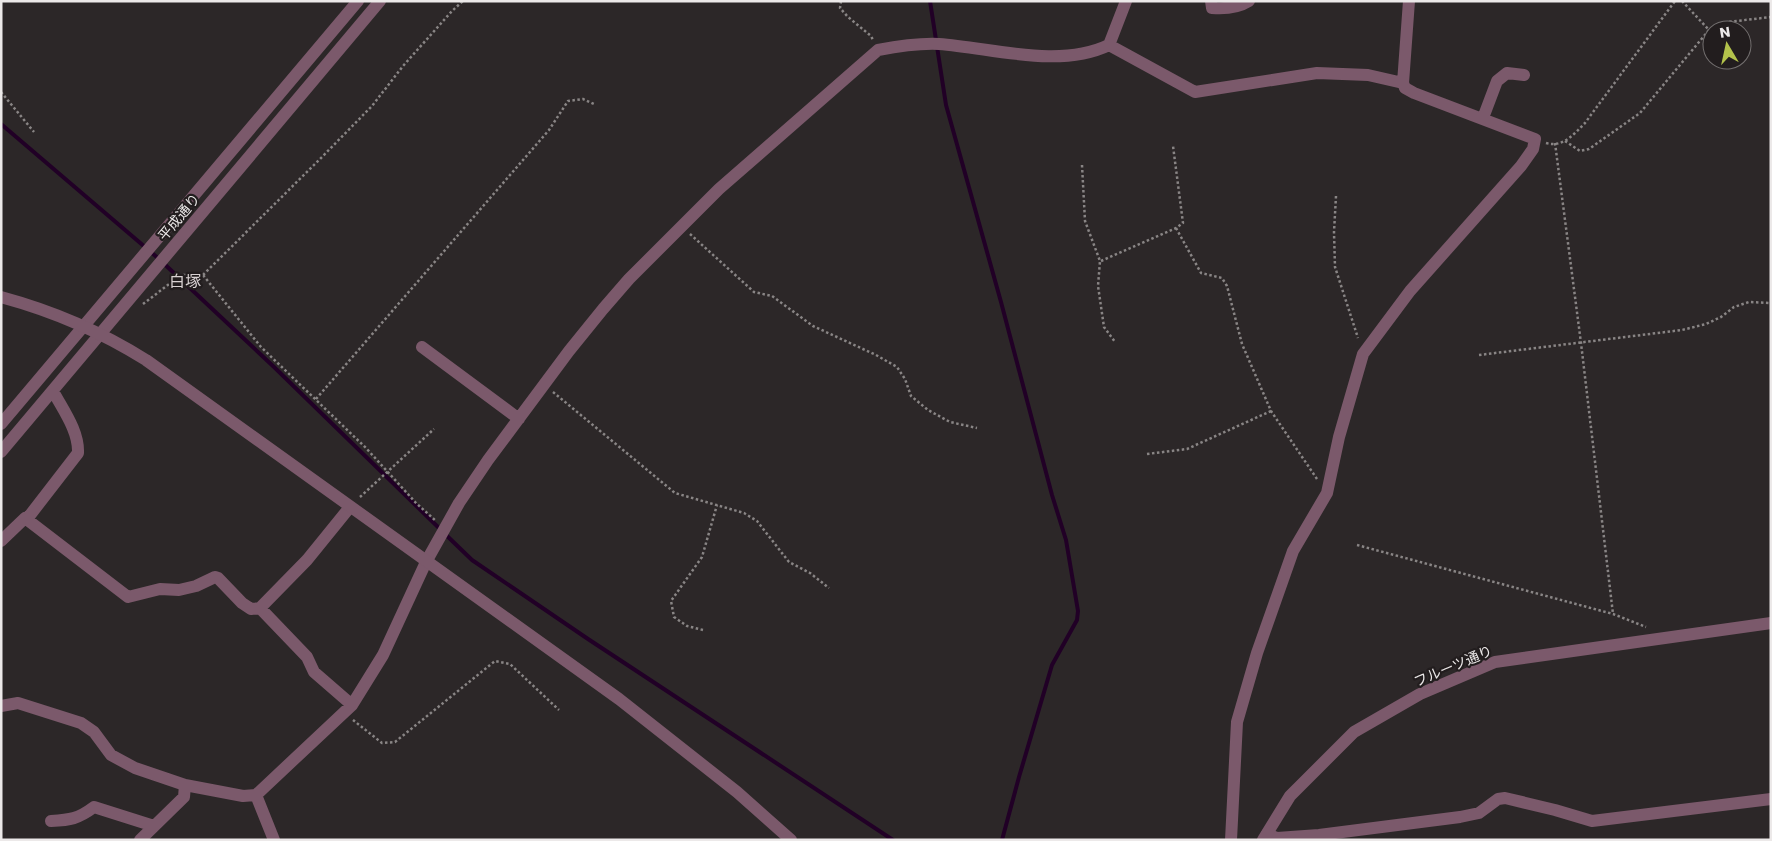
<svg xmlns="http://www.w3.org/2000/svg" width="1772" height="841" viewBox="0 0 1772 841" font-family="Poppins,'Noto Sans JP',sans-serif">
<style>
.lines{fill:none;stroke-linecap:round;stroke-linejoin:round}
.stream{stroke:#210026;stroke-width:4}
.path{stroke:#898585;stroke-width:2.5;stroke-dasharray:2.5 2.5;stroke-linecap:butt}
.minor{stroke:#7b596b;stroke-width:12}
.tertiary{stroke:#7b596b;stroke-width:12}
.labels{text-anchor:middle;stroke-width:4.5;stroke-linejoin:round;paint-order:stroke}
.street-label{font-size:14px;fill:#ece9e9;stroke:#221d1e}
.quarter-label{font-size:16px;fill:#d8d1d2;stroke:#221d1e}
</style>
<rect width="100%" height="100%" fill="#2c2728"/>
<g class="lines">
<!-- stream -->
<path class="stream" d="M 930,1 L 946,105 L 1001,302 L 1052,495 L 1066,540 L 1078,611 L 1077,620 L 1052,665 L 1019,777 L 1002,840
M 1,124 L 159,259 L 274,367 L 440,529
M 445,534 L 472,560 L 588,639 L 893,840"/>
<!-- path -->
<path class="path" d="M 841,1 L 840,8 L 848,17 L 871,36 L 873,40
M 1682,1 L 1709,30
M 1,92 L 34,132
M 1565,141 L 1580,151 L 1589,149 L 1640,113 L 1709,30 L 1717,29 L 1728,22 L 1771,17
M 1546,143 C 1563,148 1574,134 1585,123 L 1675,1
M 1555,143 L 1581,343 L 1613,614
M 1082,165 L 1085,221 L 1100,261 L 1098,286 L 1104,327 L 1115,342
M 1336,196 L 1334,232 L 1335,267 L 1358,338
M 1176,228 L 1201,273 L 1222,278 L 1227,286 L 1242,344 L 1271,411 L 1317,479
M 690,234 L 754,292 L 772,296 L 813,326 L 876,355 L 897,367 L 905,379 L 911,396 L 928,410 L 950,422 L 977,428
M 1101,261 L 1176,228 L 1183,223 L 1173,146
M 203,275 L 320,159 L 372,106 L 403,66 L 452,11 L 463,1
M 143,304 L 181,275 L 203,275 L 261,347 L 366,448 L 416,503 L 436,521
M 1479,355 L 1682,330 L 1706,324 L 1721,317 L 1734,307 L 1749,302 L 1771,303
M 553,392 L 675,493 L 744,513 L 757,521 L 789,562 L 810,573 L 829,588
M 316,399 L 549,130 L 568,101 L 583,99 L 596,105
M 1147,454 L 1187,449 L 1271,411
M 360,497 L 434,429
M 1357,545 L 1613,614 L 1646,627
M 703,630 L 687,626 L 674,617 L 671,601 L 702,557 L 717,505
M 353,720 L 382,743 L 395,742 L 495,661 L 510,664 L 559,710"/>
<!-- minor -->
<path class="minor" d="M 1211,1 L 1212,8 C 1225,9 1238,8 1249,1
M 1109,45 L 1195,92 L 1317,73 L 1368,75 L 1403,83
M 1483,118 L 1497,81 L 1507,73 L 1524,75
M 422,347 L 519,419
M 1,424 L 358,1
M 1,452 L 380,1
M 27,519 L 78,453 C 79,431 63,410 53,391
M 1,541 L 25,518 L 128,597 L 160,589 L 179,590 L 196,586 L 215,577 L 218,578 L 242,603 L 251,609 L 260,608 L 307,560 L 350,507
M 260,608 L 307,657 L 314,672 L 352,705
M 1,706 L 18,703 L 81,723 L 94,732 L 111,755 L 135,768 L 185,785 L 243,796 L 256,795 L 352,705 L 383,655 L 426,562 L 459,503 L 488,460 L 569,351 L 603,309 L 629,279 L 719,189 L 878,50 C 899,46 918,43 939,44 C 993,48 1059,69 1109,45 L 1126,1
M 256,795 L 274,840
M 51,821 C 70,820 78,819 94,807 L 154,826
M 1267,834 L 1277,838 L 1319,835 L 1460,817 L 1479,813 L 1498,799 L 1505,798 L 1555,810 L 1592,821 L 1771,799
M 140,840 L 184,797 L 185,785
M 1231,840 L 1237,722 L 1257,653 L 1293,551 L 1327,493 L 1339,437 L 1363,354 L 1410,291 L 1521,166 L 1533,149 L 1535,139 L 1414,93 L 1405,88 L 1403,83 L 1409,1"/>
<!-- tertiary -->
<path class="tertiary" d="M 1,297 C 53,311 100,331 146,360 L 619,699 L 737,792 L 791,840
M 1263,840 L 1290,796 L 1354,732 L 1420,694 L 1495,662 L 1771,623"/>
</g>
<g class="labels">
<!-- street labels -->
<g class="street-label">
<text transform="translate(179 217) rotate(-50)" y="5">平成通り</text>
<text transform="translate(1453 666) rotate(-23)" y="5">フルーツ通り</text>
</g>
<!-- quarter labels -->
<g class="quarter-label">
<text x="185" y="287">白塚</text>
</g>
</g>
<!-- border -->
<rect width="1772" height="841" fill="none" stroke="#ece9e9" stroke-width="5"/>
<!-- north arrow -->
<g transform="translate(1727 45) rotate(351)"><circle r="24" fill="#221d1e" stroke="#736f6f"/>
<path d="M0-4L9 19L0 12L-9 19Z" fill="#b3c24b"/>
<text y="-8" font-size="14" font-weight="bold" text-anchor="middle" fill="#ece9e9">N</text>
</g>
</svg>
